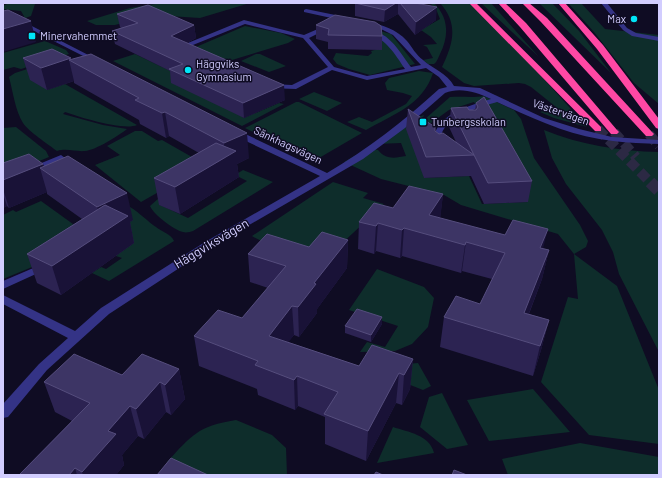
<svg xmlns="http://www.w3.org/2000/svg" width="662" height="478" viewBox="0 0 662 478" font-family="Barlow,sans-serif">
<style>
.green{fill:#0e2d2b}
.lines{fill:none;stroke-linecap:round;stroke-linejoin:round}
.highway-tunnel-far1{stroke:#2c2944;stroke-width:10;stroke-dasharray:10 5;stroke-linecap:butt}
.highway-tunnel{stroke:#2c2944;stroke-width:12;stroke-dasharray:12 6;stroke-linecap:butt}
.minor{fill:#343386;fill-rule:evenodd}
.highway{fill:#ff48a4;fill-rule:evenodd}
.wall{fill:#2c2352}
.shaded-wall{fill:#191237}
.building{fill:#3d3565;stroke:#554d7d}
.poi-dot{fill:#00e5f8;stroke:#0f0c23;stroke-width:1.5}
.labels{text-anchor:middle;stroke-width:3;stroke-linejoin:round;paint-order:stroke}
.far-poi-label{font-size:11px;fill:#d2cdff;stroke:#0f0c23;text-anchor:start}
.far-street-label{font-size:11px;fill:#d2cdff;stroke:#0f0c23}
.street-label{font-size:13px;fill:#d2cdff;stroke:#0f0c23}
</style>
<rect width="100%" height="100%" fill="#0f0c23"/>
<!-- green -->
<path class="green" d="M 9,3 L 37,3 L 35,4 L 31,16 L 25,18 L 21,11 L 3,9 L 3,6 Z
M 161,3 L 250,3 L 200,18 L 153,15 L 115,25 L 96,25 L 87,21 L 130,8 Z
M 430,3 L 434,3 C 449,18 449,36 440,54 C 438,58 437,62 434,64 L 428,64 L 423,60 L 433,58 L 427,47 L 423,45 L 437,44 L 431,37 L 421,30 L 440,19 L 436,9 Z
M 440,3 L 469,3 L 501,31 L 587,127 L 554,118 L 540,112 L 556,107 L 531,87 L 525,84 L 519,83 L 474,86 L 464,83 L 442,67 C 453,44 459,24 440,3 Z
M 481,3 L 491,3 L 539,57 Z
M 539,3 L 552,3 L 579,31 L 611,73 Z
M 568,3 L 581,3 L 605,29 L 659,35 L 659,104 L 634,83 L 594,32 Z
M 346,22 L 391,34 L 415,64 L 370,75 L 349,69 L 337,64 L 333,59 L 336,53 L 368,56 L 372,53 L 371,51 L 378,49 Z
M 245,26 L 281,33 L 295,39 L 288,43 L 232,60 L 217,57 L 196,47 Z
M 45,41 L 66,50 L 69,54 L 21,69 L 14,67 L 3,70 L 3,53 Z
M 135,54 L 185,78 L 244,118 L 279,103 L 284,104 L 242,126 L 113,61 Z
M 256,54 L 260,54 L 286,66 L 269,72 L 241,61 Z
M 55,60 L 47,90 L 65,84 L 137,125 C 124,131 79,117 65,112 L 63,114 L 103,125 L 127,129 C 118,136 96,150 85,151 C 76,152 67,148 57,151 C 48,144 29,132 23,123 C 15,110 13,92 9,77 L 15,73 Z
M 419,71 L 433,73 C 423,105 392,115 366,130 L 347,122 L 359,117 L 372,122 L 406,104 L 412,96 L 403,93 L 387,90 L 385,83 L 389,78 Z
M 314,92 L 342,103 L 327,111 L 299,99 Z
M 484,96 L 514,110 L 521,119 L 534,158 L 580,225 L 588,241 L 586,247 L 574,254 L 617,286 L 659,390 L 659,444 L 589,435 L 541,382 L 568,297 L 578,299 L 574,254 L 558,234 L 461,205 L 444,195 L 381,179 L 344,162 L 368,148 L 378,150 C 386,160 395,158 406,156 L 401,143 L 377,144 L 409,120 L 424,115 L 419,127 L 424,178 L 469,176 L 482,204 L 528,202 L 474,102 L 449,110 L 431,123 L 425,122 L 425,119 L 450,97 C 463,96 471,98 484,96 Z
M 296,102 L 299,102 L 362,133 L 319,158 L 313,160 L 306,158 L 245,128 Z
M 16,127 L 46,151 L 49,157 L 3,176 L 3,128 Z
M 544,130 C 581,145 619,151 659,152 L 659,352 L 619,274 L 613,252 L 602,230 L 566,184 L 552,158 Z
M 135,131 L 142,131 L 158,141 L 162,140 L 206,165 L 141,202 L 95,165 L 120,155 L 107,146 Z
M 243,170 L 273,182 L 193,231 C 190,232 186,233 183,232 C 174,230 153,214 150,206 L 159,198 L 160,205 L 188,218 L 247,181 L 235,175 Z
M 333,182 L 368,193 L 363,198 L 384,204 L 337,248 C 308,249 277,251 252,236 Z
M 41,201 L 91,237 L 37,265 L 3,279 L 3,215 L 13,210 L 16,212 Z
M 130,207 C 140,213 147,221 156,227 C 162,232 171,234 174,241 L 109,281 L 92,273 L 101,267 L 106,269 L 122,258 L 116,256 L 120,212 Z
M 377,269 L 424,287 L 434,298 L 428,327 L 412,344 L 395,351 L 360,352 L 367,342 L 385,347 L 398,326 L 349,310 Z
M 418,363 L 431,386 L 423,390 L 380,373 L 383,366 Z
M 533,389 L 570,432 L 489,441 L 467,400 Z
M 442,393 L 468,445 L 447,449 L 420,427 L 429,397 Z
M 236,420 L 272,435 L 286,448 L 287,475 L 193,475 L 167,462 C 192,435 198,426 236,420 Z
M 393,427 C 408,432 430,435 434,453 L 377,463 Z
M 580,443 L 659,457 L 659,475 L 508,475 L 502,459 Z"/>
<g class="lines">
<!-- highway-tunnel-far1 -->
<path class="highway-tunnel-far1" d="M 598,129 L 651,183
M 614,132 L 636,157
M 649,134 L 659,146"/>
<!-- highway-tunnel -->
<path class="highway-tunnel" d="M 650,182 L 659,191"/>
<!-- minor -->
<path class="minor" d="M 601,3 L 607,3 L 627,28 L 636,33 L 659,37 L 659,41 L 632,36 L 623,30 Z
M 306,9 L 345,17 L 348,19 L 345,21 L 304,12 L 304,10 Z
M 3,16 L 26,23 L 100,61 L 95,62 L 22,25 L 3,20 Z
M 244,20 L 304,35 L 327,25 L 331,25 L 331,27 L 309,38 L 334,67 L 367,76 L 405,69 C 395,54 386,39 368,33 L 368,31 C 388,29 401,54 411,67 L 421,65 L 393,35 L 383,30 L 365,24 L 368,22 C 383,25 396,29 407,41 C 412,47 416,55 423,60 C 433,69 447,73 454,86 L 480,88 L 544,118 L 579,129 L 612,137 L 659,140 L 659,144 C 644,143 628,143 613,141 C 572,137 534,119 497,102 C 481,107 443,117 441,137 C 440,140 441,143 441,146 L 437,148 L 433,146 C 432,115 466,107 491,99 C 476,92 460,87 445,93 L 405,128 L 363,159 L 213,246 L 109,314 L 47,370 L 8,417 L 3,418 L 3,404 L 39,364 L 68,338 L 3,304 L 3,295 L 75,331 L 101,308 L 205,242 L 320,176 L 233,135 L 233,131 L 239,131 L 327,173 C 368,149 404,121 439,89 L 447,87 L 439,77 L 426,68 L 367,80 L 332,70 L 296,89 L 268,88 L 267,86 L 271,84 L 292,85 L 328,67 L 303,38 L 245,24 L 188,47 L 191,51 L 190,52 L 186,52 L 181,48 L 183,45 Z
M 61,155 L 65,158 L 64,160 L 31,172 L 27,169 Z
M 45,263 L 49,264 L 50,266 L 49,268 L 3,289 L 3,281 Z"/>
<!-- highway -->
<path class="highway" d="M 469,3 L 476,3 L 601,127 L 601,131 L 595,131 Z
M 498,3 L 505,3 L 526,23 L 617,130 L 619,132 L 617,134 L 611,134 L 520,27 Z
M 522,3 L 529,3 L 547,18 L 652,132 L 654,134 L 652,136 L 646,136 L 541,22 Z
M 558,3 L 565,3 L 603,45 L 659,119 L 659,129 L 656,128 L 597,49 Z"/>
</g>
<!-- wall -->
<path class="wall" d="M 355,3 L 415,3 L 436,20 L 415,35 L 398,14 L 384,22 L 355,16 Z
M 117,14 L 194,25 L 196,38 L 187,43 L 285,100 L 244,118 L 171,83 L 170,71 L 115,44 L 112,31 L 121,28 L 120,27 Z
M 316,25 L 382,36 L 382,50 L 328,49 L 328,42 L 316,39 Z
M 91,54 L 249,158 L 237,164 L 239,177 L 180,214 L 159,205 L 154,178 L 199,153 L 169,136 L 166,138 L 140,124 L 139,120 L 74,83 L 74,81 L 47,90 L 30,80 L 23,58 L 71,60 Z
M 476,103 L 532,181 L 528,202 L 484,204 L 471,176 L 424,178 L 406,129 L 408,109 L 439,134 L 456,142 L 449,127 L 451,108 L 469,110 L 475,110 Z
M 3,163 L 43,164 L 44,166 L 133,220 L 130,222 L 134,243 L 61,295 L 37,283 L 27,254 L 82,219 L 47,194 L 47,192 L 9,208 L 7,206 L 3,208 Z
M 443,194 L 440,218 L 549,250 L 542,279 L 529,314 L 549,320 L 541,350 L 533,376 L 440,347 L 444,317 L 480,304 L 492,279 L 462,271 L 461,273 L 402,256 L 400,258 L 376,251 L 374,254 L 358,249 L 359,222 L 393,208 Z
M 348,240 L 347,268 L 317,309 L 317,313 L 299,337 L 294,335 L 288,342 L 359,366 L 413,359 L 410,389 L 402,405 L 396,403 L 366,461 L 325,444 L 325,417 L 298,406 L 295,410 L 258,395 L 257,389 L 199,366 L 194,336 L 242,318 L 268,288 L 250,282 L 248,254 L 309,247 Z
M 382,324 L 371,342 L 345,333 L 345,326 Z
M 179,369 L 185,399 L 171,415 L 166,412 L 144,439 L 138,436 L 122,455 L 124,465 L 116,475 L 19,475 L 72,421 L 55,412 L 44,382 Z"/>
<!-- shaded-wall -->
<path class="shaded-wall" d="M 396,3 L 398,3 L 398,14 L 384,22 L 385,10 Z
M 437,7 L 436,20 L 415,35 L 416,22 Z
M 31,21 L 36,42 L 3,52 L 3,29 Z
M 194,25 L 196,38 L 173,50 L 171,36 Z
M 71,58 L 72,62 L 69,60 L 74,81 L 47,90 L 41,68 Z
M 284,85 L 285,100 L 244,118 L 243,103 Z
M 165,112 L 169,136 L 166,138 L 162,113 Z
M 247,133 L 249,158 L 237,164 L 239,177 L 180,214 L 175,187 L 225,158 L 224,143 Z
M 43,164 L 46,172 L 40,168 L 47,192 L 9,208 L 3,189 L 3,180 Z
M 127,193 L 133,220 L 130,222 L 134,243 L 61,295 L 52,266 L 103,232 L 97,207 Z
M 3,194 L 7,206 L 3,208 Z
M 443,194 L 440,221 L 429,215 Z
M 378,223 L 376,251 L 374,254 L 376,226 Z
M 404,228 L 402,256 L 400,258 L 402,230 Z
M 548,229 L 541,257 L 540,248 Z
M 348,240 L 347,268 L 317,309 L 317,313 L 299,337 L 298,307 L 314,283 Z
M 466,242 L 462,271 L 461,273 L 465,245 Z
M 549,250 L 542,279 L 519,339 L 524,313 Z
M 292,306 L 294,335 L 271,365 L 269,336 Z
M 382,317 L 382,324 L 371,342 L 371,335 Z
M 549,320 L 541,350 L 533,376 L 540,346 Z
M 413,359 L 410,389 L 402,405 L 404,375 Z
M 179,369 L 185,399 L 171,415 L 165,385 Z
M 399,373 L 396,403 L 366,461 L 368,431 Z
M 297,376 L 298,406 L 295,410 L 294,380 Z
M 160,382 L 166,412 L 144,439 L 136,409 Z
M 130,406 L 138,436 L 122,455 L 124,465 L 116,475 L 83,475 L 82,472 L 108,431 Z
M 75,468 L 77,475 L 69,475 Z"/>
<!-- building -->
<path class="building" d="M 355,3 L 396,3 L 385,10 Z
M 400,3 L 415,3 L 437,7 L 416,22 Z
M 148,5 L 194,25 L 171,36 L 284,85 L 243,103 L 169,69 L 183,64 L 112,31 L 138,23 L 117,14 Z
M 8,10 L 31,21 L 3,29 L 3,11 Z
M 335,15 L 375,22 L 381,26 L 382,36 L 328,35 L 329,29 L 316,25 Z
M 52,49 L 71,58 L 41,68 L 23,58 Z
M 91,54 L 247,133 L 224,143 L 165,112 L 162,113 L 135,100 L 139,98 L 69,60 Z
M 484,97 L 532,181 L 488,183 L 474,155 L 426,157 L 408,109 L 435,127 L 435,131 L 439,134 L 443,133 L 474,155 L 451,108 L 467,107 L 469,110 L 476,110 L 478,107 L 476,103 Z
M 216,143 L 236,151 L 175,187 L 154,178 Z
M 29,154 L 43,164 L 3,180 L 3,163 Z
M 68,156 L 127,193 L 97,207 L 40,168 Z
M 409,186 L 443,194 L 429,215 L 505,235 L 513,220 L 548,229 L 540,248 L 549,250 L 524,313 L 549,320 L 540,346 L 444,317 L 456,296 L 480,304 L 505,253 L 466,242 L 465,245 L 404,228 L 402,230 L 378,223 L 376,226 L 359,222 L 374,203 L 393,208 Z
M 105,205 L 128,216 L 52,266 L 27,254 Z
M 322,232 L 348,240 L 314,283 L 316,284 L 298,307 L 292,306 L 269,336 L 359,366 L 372,345 L 413,359 L 404,375 L 399,373 L 368,431 L 324,414 L 338,392 L 297,376 L 294,380 L 255,365 L 258,361 L 194,336 L 218,310 L 242,318 L 286,266 L 248,254 L 267,234 L 309,247 Z
M 357,309 L 382,317 L 371,335 L 345,326 Z
M 74,354 L 122,375 L 142,354 L 179,369 L 165,385 L 160,382 L 136,409 L 130,406 L 108,431 L 116,434 L 82,472 L 75,468 L 69,475 L 19,475 L 90,403 L 44,382 Z
M 171,458 L 208,475 L 157,475 Z
M 454,470 L 467,475 L 452,475 Z
M 376,472 L 383,475 L 374,475 Z"/>
<!-- markers -->
<g class="poi-dot">
<circle cx="634" cy="19" r="4"/>
<rect x="28" y="32" width="8" height="8" rx="2"/>
<circle cx="188" cy="70" r="4"/>
<rect x="419" y="118" width="8" height="8" rx="2"/>
</g>
<g class="labels">
<!-- far-poi labels -->
<g class="far-poi-label">
<text x="626" y="23" text-anchor="end">Max</text>
<text x="40" y="40">Minervahemmet</text>
<text x="196" y="68">Häggviks<tspan x="196" dy="13">Gymnasium</tspan></text>
<text x="431" y="126">Tunbergsskolan</text>
</g>
<!-- far-street labels -->
<g class="far-street-label">
<text transform="translate(561 112) rotate(19)" y="4">Västervägen</text>
<text transform="translate(288 145) rotate(25)" y="4">Sänkhagsvägen</text>
</g>
<!-- street labels -->
<g class="street-label">
<text transform="translate(211 243) rotate(-31)" y="5">Häggviksvägen</text>
</g>
</g>
<!-- border -->
<rect width="662" height="478" fill="none" stroke="#d2cdff" stroke-width="8"/>
</svg>
